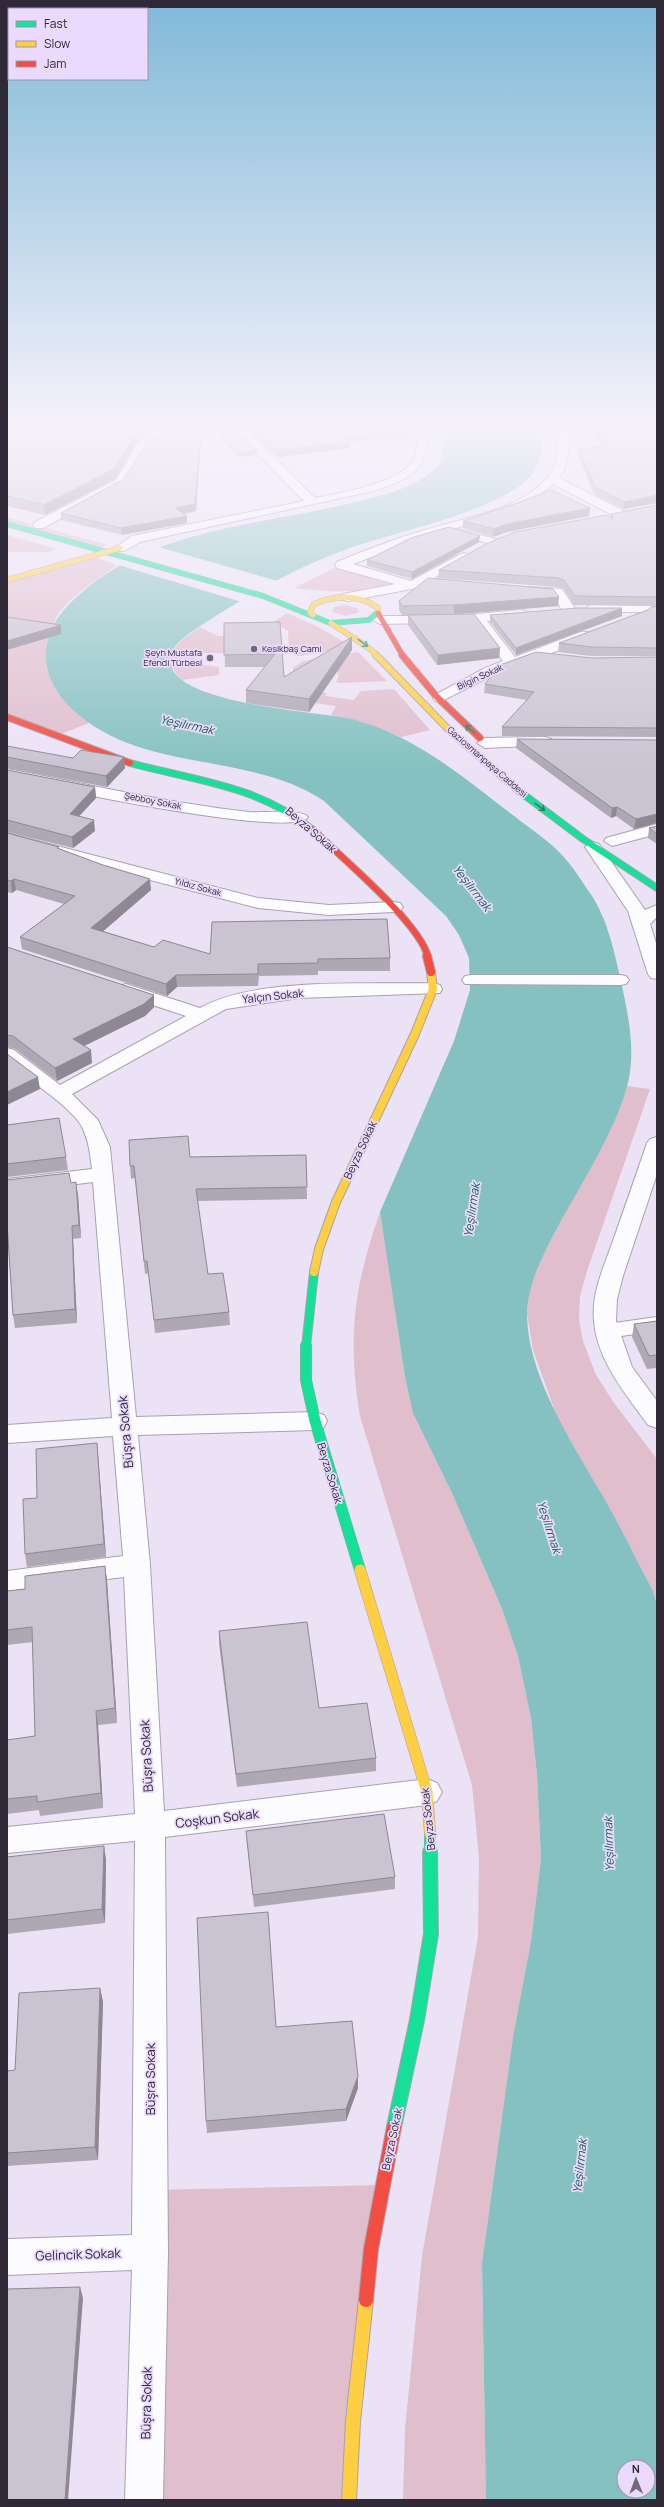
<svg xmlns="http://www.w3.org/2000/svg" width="664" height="2507" viewBox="0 0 664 2507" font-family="Manrope,sans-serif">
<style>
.green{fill:#e0becc}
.water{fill:#84c1c0;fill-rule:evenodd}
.pier{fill:#ece2f6}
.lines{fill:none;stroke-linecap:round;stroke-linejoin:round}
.lane-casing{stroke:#a8a1b0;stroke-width:2}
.street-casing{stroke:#a8a1b0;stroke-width:2}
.fast-far4-casing{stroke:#a8a1b0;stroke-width:6}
.fast-far3-casing{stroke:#a8a1b0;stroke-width:8}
.fast-far2-casing{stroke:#a8a1b0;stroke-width:10}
.fast-far1-casing{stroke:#a8a1b0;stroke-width:12}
.fast-casing{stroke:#a8a1b0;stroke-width:16}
.slow-far4-casing{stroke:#a8a1b0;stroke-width:6}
.slow-far3-casing{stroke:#a8a1b0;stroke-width:8}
.slow-far2-casing{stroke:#a8a1b0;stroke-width:10}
.slow-far1-casing{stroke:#a8a1b0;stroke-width:12}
.slow-casing{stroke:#a8a1b0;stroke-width:16}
.jam-far3-casing{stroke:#a8a1b0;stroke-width:6}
.jam-far2-casing{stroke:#a8a1b0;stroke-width:8}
.jam-far1-casing{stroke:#a8a1b0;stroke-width:10}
.jam-casing{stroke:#a8a1b0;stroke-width:16}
.lane{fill:#fcfbfe;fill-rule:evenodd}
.street{fill:#fcfbfe;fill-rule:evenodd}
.fast-far4{stroke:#16e098;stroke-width:5}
.fast-far3{stroke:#16e098;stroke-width:6}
.fast-far2{stroke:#16e098;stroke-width:8}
.fast-far1{stroke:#16e098;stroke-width:11}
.fast{stroke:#16e098;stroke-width:14}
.slow-far4{stroke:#ffcf43;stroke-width:5}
.slow-far3{stroke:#ffcf43;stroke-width:6}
.slow-far2{stroke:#ffcf43;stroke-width:8}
.slow-far1{stroke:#ffcf43;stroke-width:11}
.slow{stroke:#ffcf43;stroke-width:14}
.jam-far3{stroke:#f24e42;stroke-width:5}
.jam-far2{stroke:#f24e42;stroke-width:6}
.jam-far1{stroke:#f24e42;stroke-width:8}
.jam{stroke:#f24e42;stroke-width:14}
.wall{fill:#aea8b5}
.shaded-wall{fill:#8d8893}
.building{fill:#cac3d2;stroke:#8d8893}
.oneway{stroke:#238568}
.poi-dot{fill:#726a7a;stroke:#ebdafe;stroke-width:1.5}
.labels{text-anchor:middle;stroke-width:3.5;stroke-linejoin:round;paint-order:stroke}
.far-poi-label{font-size:9px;fill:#302a38;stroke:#ebdafe;text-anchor:start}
.far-street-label{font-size:9px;fill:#302a38;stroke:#ebdafe}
.street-label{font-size:11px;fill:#302a38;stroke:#ebdafe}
.water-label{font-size:12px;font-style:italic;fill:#105f58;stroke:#ebdafe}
.near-street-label{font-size:13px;fill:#302a38;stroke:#ebdafe}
</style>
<rect width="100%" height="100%" fill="#ece2f6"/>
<!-- green -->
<path class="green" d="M 7,517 L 108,545 L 95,549 L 7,524 Z
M 7,535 L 57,549 L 47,552 L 7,552 Z
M 91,556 L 117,565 C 98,579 73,594 59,613 C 54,620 52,628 49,636 C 37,675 61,700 89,723 L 56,736 L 7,717 L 7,580 Z
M 341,565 L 402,582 C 366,593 330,593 294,588 Z
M 345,605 L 357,608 L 359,612 L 346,616 L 332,612 L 334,607 Z
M 287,613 L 318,627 L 353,647 L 299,656 C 287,654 289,641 288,631 L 274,622 Z
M 200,627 L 218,636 L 224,636 L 226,653 L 196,653 L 196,664 L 219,667 L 219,675 L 182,680 C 156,655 179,642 200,627 Z
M 358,652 L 387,681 L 339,683 L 336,682 L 339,676 L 337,671 L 293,672 L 293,668 L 303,661 Z
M 394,689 L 430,730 L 401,737 L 366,723 L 331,715 L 336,706 L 307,702 L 315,691 L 327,693 L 325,696 L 354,700 L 361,691 Z
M 627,1086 L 650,1089 L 587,1271 L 580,1296 L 579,1320 L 583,1341 L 596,1375 L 614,1403 L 657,1459 L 657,1605 L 653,1591 L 610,1509 L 557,1417 L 533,1350 L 527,1314 L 529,1289 L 541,1258 L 607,1133 Z
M 380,1212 L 405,1377 L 413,1412 L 452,1493 L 502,1609 L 518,1656 L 531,1718 L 537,1775 L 541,1859 L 531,1941 L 513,2037 L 482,2263 L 486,2500 L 403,2500 L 405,2429 L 422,2256 L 478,1937 L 479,1858 L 472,1785 L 360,1416 C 347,1338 354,1286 380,1212 Z
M 382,2185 L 349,2500 L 144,2500 L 150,2190 Z"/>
<!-- water -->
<path class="water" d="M 442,424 L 541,424 C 544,443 542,466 527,480 C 491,513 398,531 350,548 C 302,565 254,591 211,619 C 198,628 170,642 170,660 C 170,705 319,711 352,719 C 415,735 464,778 514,816 C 529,828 548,840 561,854 C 573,866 582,882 592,896 C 609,923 615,955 622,986 C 628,1015 634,1042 630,1072 C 624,1117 580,1186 557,1228 C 542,1257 527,1284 527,1317 C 529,1382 578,1451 609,1507 C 624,1534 638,1563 653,1591 L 657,1605 L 657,2500 L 486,2500 L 482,2263 L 513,2037 L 531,1941 L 541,1859 L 537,1775 L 531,1718 L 518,1656 L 502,1609 L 452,1493 L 413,1413 L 405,1377 L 380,1212 L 454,1041 L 470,990 L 469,958 L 459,935 L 446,916 L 324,801 C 252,752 149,773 80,716 C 58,698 41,673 47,644 C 53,618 67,605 87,588 C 155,531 259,524 343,505 C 373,498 408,491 433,471 C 446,460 444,439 442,424 ZM 624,2467 L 648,2467 L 648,2491 L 624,2491 Z"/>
<!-- pier -->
<path class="pier" d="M 155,546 L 281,582 L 242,602 L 115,564 Z"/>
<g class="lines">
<!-- lane casing -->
<g class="lane-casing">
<path id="lane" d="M 454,528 L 499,540 L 501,542 L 495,545 L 450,533 L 450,529 Z
M 657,1317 L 657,1331 L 607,1338 L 600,1336 L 597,1331 L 600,1326 L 607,1324 Z"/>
</g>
<!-- street casing -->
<g class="street-casing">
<path id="street" d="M 158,424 L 168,424 L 165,431 L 286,428 L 287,430 L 282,433 L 250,434 L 315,498 C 340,493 404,483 415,457 C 419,446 416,435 416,424 L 426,424 C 432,469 412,478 373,491 L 140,542 L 124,551 L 116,551 L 114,548 L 132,536 L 304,501 L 239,435 L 161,437 L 145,449 L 124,484 L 43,528 L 35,528 L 33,525 L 35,522 L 116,480 L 137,445 L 153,432 Z
M 556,424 L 566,424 C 571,442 570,463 559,478 L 626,512 L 626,518 L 618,518 L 553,484 L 531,501 L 516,509 L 412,542 L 353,564 L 411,581 L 461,554 L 465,553 L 471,557 L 417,588 L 348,601 L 343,600 L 341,597 L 343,594 L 395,584 L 337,568 L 335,565 L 337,562 C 365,550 395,539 425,530 C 463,518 526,509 550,474 C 561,459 557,440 556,424 Z
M 526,587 L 562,589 L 576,610 L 574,613 L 564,613 L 553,596 L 521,594 L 520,591 L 521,588 Z
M 593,605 L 652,606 L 657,607 L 657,612 L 588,612 L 586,609 L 588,606 Z
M 521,610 L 526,611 L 528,614 L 526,617 L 487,621 L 515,657 L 581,632 L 591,632 L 593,635 L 591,638 L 495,674 L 440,702 L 435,701 L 433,698 L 435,695 L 485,668 L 503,661 L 474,622 L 380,624 L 373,620 L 380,616 L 454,616 Z
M 546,737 L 551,739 L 554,742 L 551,745 L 485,748 L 477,743 L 485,738 Z
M 7,769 C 87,784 168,803 249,812 C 261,813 302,809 308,817 C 292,840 44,786 7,779 Z
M 657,824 L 657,834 L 612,846 L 604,841 L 606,838 Z
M 7,833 L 258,898 L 329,905 L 394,902 L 400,903 L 403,907 L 400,911 L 394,912 L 329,915 L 258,908 L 7,843 Z
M 593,842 L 599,844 L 645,910 L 657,905 L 657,917 L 650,924 L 657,946 L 657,979 L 651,978 L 648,974 L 628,911 L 585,847 Z
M 471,975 L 620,975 L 626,976 L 629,980 L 626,984 L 620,985 L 465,984 L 462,980 L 465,976 Z
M 433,983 L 440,985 L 442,989 L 440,993 L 299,998 L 226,1009 L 72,1094 L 98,1120 L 110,1147 L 136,1417 L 315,1412 L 324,1415 L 327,1421 L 324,1427 L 315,1430 L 138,1435 L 150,1565 L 164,1811 L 427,1779 L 437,1783 L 442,1792 L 437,1801 L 427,1805 L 165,1837 L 168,2252 L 163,2500 L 125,2500 L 132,2270 L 7,2275 L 7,2239 L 132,2235 L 135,1841 L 7,1853 L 7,1827 L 135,1814 L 124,1577 L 7,1591 L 7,1571 L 123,1556 L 113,1436 L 7,1443 L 7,1425 L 112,1418 L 93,1182 L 7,1193 L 7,1179 L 92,1169 C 90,1154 89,1141 82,1127 C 72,1107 26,1078 7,1063 L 7,1048 L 14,1050 L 60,1085 L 186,1016 L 119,994 L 117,990 L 119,986 L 126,984 L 200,1008 C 259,976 366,985 433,983 Z
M 657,1137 L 657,1174 L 623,1276 L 617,1299 L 616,1321 L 632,1367 L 657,1401 L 657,1428 L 648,1425 C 626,1394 597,1361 594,1321 C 591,1293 605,1264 614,1238 C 625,1207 636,1175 647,1143 L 650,1139 Z"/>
</g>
<!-- fast-far4 casing -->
<g class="fast-far4-casing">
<path id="fast-far4" d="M 7,524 L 263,596 L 330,623 L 369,620 L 378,612"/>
</g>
<!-- fast-far3 casing -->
<g class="fast-far3-casing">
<path id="fast-far3" d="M 130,763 C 197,781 257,785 313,830
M 519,791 L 583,839 L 657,888"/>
</g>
<!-- fast-far2 casing -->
<g class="fast-far2-casing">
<path id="fast-far2" d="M 306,1347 L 314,1272"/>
</g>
<!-- fast-far1 casing -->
<g class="fast-far1-casing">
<path id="fast-far1" d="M 306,1346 L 306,1380 L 315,1421 L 360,1570
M 430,1833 L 430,1853"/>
</g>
<!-- fast casing -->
<g class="fast-casing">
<path id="fast" d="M 394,2127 L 417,2020 L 431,1934 L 430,1852"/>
</g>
<!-- slow-far4 casing -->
<g class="slow-far4-casing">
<path id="slow-far4" d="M 7,580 L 120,548
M 313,615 L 310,612 L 314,604 C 336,595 358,593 378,608 L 378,612
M 331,623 L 370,649 L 377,656"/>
</g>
<!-- slow-far3 casing -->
<g class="slow-far3-casing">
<path id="slow-far3" d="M 376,655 L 450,731 L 519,791"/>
</g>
<!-- slow-far2 casing -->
<g class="slow-far2-casing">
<path id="slow-far2" d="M 314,1272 L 319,1249 L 336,1202 L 415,1034 L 433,989 L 431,972"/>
</g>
<!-- slow-far1 casing -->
<g class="slow-far1-casing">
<path id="slow-far1" d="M 360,1570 L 427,1792 L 430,1833"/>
</g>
<!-- slow casing -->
<g class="slow-casing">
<path id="slow" d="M 349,2500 L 353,2421 L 366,2300"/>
</g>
<!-- jam-far3 casing -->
<g class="jam-far3-casing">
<path id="jam-far3" d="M 378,613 L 403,656"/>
</g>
<!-- jam-far2 casing -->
<g class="jam-far2-casing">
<path id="jam-far2" d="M 402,655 L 436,696 L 480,738
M 7,717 L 130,763
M 313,830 C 341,857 420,923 428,957"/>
</g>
<!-- jam-far1 casing -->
<g class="jam-far1-casing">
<path id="jam-far1" d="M 427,956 L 431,972"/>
</g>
<!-- jam casing -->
<g class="jam-casing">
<path id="jam" d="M 366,2300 L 371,2249 L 394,2127"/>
</g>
<!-- lane -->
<use href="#lane" class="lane"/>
<!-- street -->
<use href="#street" class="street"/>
<!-- fast-far4 -->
<use href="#fast-far4" class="fast-far4"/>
<!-- fast-far3 -->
<use href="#fast-far3" class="fast-far3"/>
<!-- fast-far2 -->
<use href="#fast-far2" class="fast-far2"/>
<!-- fast-far1 -->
<use href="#fast-far1" class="fast-far1"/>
<!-- fast -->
<use href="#fast" class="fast"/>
<!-- slow-far4 -->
<use href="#slow-far4" class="slow-far4"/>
<!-- slow-far3 -->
<use href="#slow-far3" class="slow-far3"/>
<!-- slow-far2 -->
<use href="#slow-far2" class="slow-far2"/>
<!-- slow-far1 -->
<use href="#slow-far1" class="slow-far1"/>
<!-- slow -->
<use href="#slow" class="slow"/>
<!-- jam-far3 -->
<use href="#jam-far3" class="jam-far3"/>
<!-- jam-far2 -->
<use href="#jam-far2" class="jam-far2"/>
<!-- jam-far1 -->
<use href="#jam-far1" class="jam-far1"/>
<!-- jam -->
<use href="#jam" class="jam"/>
</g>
<!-- wall -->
<path class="wall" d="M 7,424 L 152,431 L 136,444 L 115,479 L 45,515 L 7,506 Z
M 167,424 L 202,424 L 202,429 L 167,429 Z
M 207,424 L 382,424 L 211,428 Z
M 591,424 L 657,424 L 657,503 L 623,509 L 594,494 L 579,457 L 579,449 L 603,447 L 594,438 L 595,430 L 597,430 Z
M 253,429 L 410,432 L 409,439 L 350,442 L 350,448 L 279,457 L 272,453 L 254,435 Z
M 219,432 L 257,455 L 238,457 L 219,436 Z
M 201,437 L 196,511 L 184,514 L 187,516 L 187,523 L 122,535 L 61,520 L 61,513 Z
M 517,503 L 590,508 L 589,516 L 507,532 L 493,537 L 463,528 L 463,521 Z
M 657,505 L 657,606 L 574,605 L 563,588 L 557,587 L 438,578 L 439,570 L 610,517 L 611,514 Z
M 479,542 L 412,579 L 367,566 L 367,560 Z
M 399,601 L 558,606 L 462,614 L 500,648 L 499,658 L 437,665 L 408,625 L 408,615 L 402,615 L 399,610 Z
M 657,606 L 657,656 L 591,656 L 558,652 L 559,643 Z
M 490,615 L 622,616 L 516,655 L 490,622 Z
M 280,622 L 284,677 L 352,637 L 352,650 L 309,712 L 246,703 L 246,690 L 265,667 L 225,667 L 224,623 Z
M 657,657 L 657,737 L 502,736 L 502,727 L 527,700 L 484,693 L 485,684 L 592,658 Z
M 517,739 L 657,740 L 657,823 L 634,829 L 616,816 L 611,818 L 516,748 Z
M 7,746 L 125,768 L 107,787 L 7,768 Z
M 7,770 L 95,787 L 96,798 L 79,816 L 95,831 L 73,848 L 7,832 L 7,833 L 59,849 L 151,890 L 103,931 L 154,947 L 210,954 L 390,958 L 390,971 L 318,971 L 318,975 L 259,976 L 258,986 L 177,987 L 167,996 L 22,949 L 20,937 L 64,904 L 16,890 L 12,893 L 7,892 Z
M 657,826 L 657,844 L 648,838 L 649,828 Z
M 7,947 L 154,995 L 154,1007 L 145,1016 L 84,1046 L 92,1063 L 57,1081 L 15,1049 L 7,1047 Z
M 7,1125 L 66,1157 L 68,1170 L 7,1177 Z
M 306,1155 L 307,1199 L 197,1201 L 208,1274 L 229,1312 L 230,1325 L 155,1333 L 149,1273 L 145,1274 L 135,1178 L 131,1179 L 130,1166 L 190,1157 Z
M 7,1180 L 71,1183 L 78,1195 L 81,1238 L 73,1239 L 77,1323 L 15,1328 L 13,1315 L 7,1229 Z
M 657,1321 L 657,1368 L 647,1369 L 632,1337 L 634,1324 Z
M 97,1443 L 98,1455 L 106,1557 L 27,1567 L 25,1554 L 37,1498 Z
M 105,1566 L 107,1581 L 117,1723 L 98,1725 L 103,1808 L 40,1816 L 39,1810 L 7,1814 L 7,1740 L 35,1736 L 33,1642 L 7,1645 L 7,1591 L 25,1589 Z
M 219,1631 L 319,1708 L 376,1758 L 376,1771 L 237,1787 L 219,1644 Z
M 246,1831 L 395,1877 L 395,1889 L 254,1907 L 247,1844 Z
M 104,1846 L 106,1860 L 105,1923 L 7,1934 L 7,1857 Z
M 100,1988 L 103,2002 L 98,2160 L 7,2166 L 7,2071 L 15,2070 Z
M 276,2027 L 358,2076 L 358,2088 L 346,2121 L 207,2133 L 206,2121 Z"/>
<!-- shaded-wall -->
<path class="shaded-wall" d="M 149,424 L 157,424 L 152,431 L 136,444 L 115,479 L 45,515 L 44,505 Z
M 201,430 L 201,437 L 196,511 L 176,515 L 176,508 Z
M 350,442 L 350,448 L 279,457 L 278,450 Z
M 257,450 L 257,455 L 238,457 L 238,453 Z
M 657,495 L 657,503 L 623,509 L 624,502 Z
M 590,508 L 589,516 L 507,532 L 493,537 L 494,529 L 507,524 Z
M 187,516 L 187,523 L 122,535 L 121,528 Z
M 480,536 L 479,542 L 412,579 L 412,572 Z
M 559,597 L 558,606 L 454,614 L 454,605 Z
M 622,608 L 622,616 L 516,655 L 516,648 Z
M 61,625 L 61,634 L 7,650 L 7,641 Z
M 352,637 L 352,650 L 309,712 L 309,699 Z
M 500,648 L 499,658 L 437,665 L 438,655 Z
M 124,757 L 125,768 L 107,787 L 106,776 Z
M 95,787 L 96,798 L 71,825 L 70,814 Z
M 617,807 L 616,816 L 611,818 L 612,808 Z
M 657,814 L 657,823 L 634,829 L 636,819 Z
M 94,820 L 95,831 L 73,848 L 72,837 Z
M 14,879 L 16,890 L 12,893 L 11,881 Z
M 150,879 L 151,890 L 93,940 L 91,928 Z
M 176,975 L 177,987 L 167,996 L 166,984 Z
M 154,995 L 154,1007 L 145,1016 L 74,1051 L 73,1039 Z
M 91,1050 L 92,1063 L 57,1081 L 55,1068 Z
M 38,1077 L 40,1089 L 7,1105 L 7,1092 Z
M 76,1182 L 78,1195 L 81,1238 L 79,1225 Z
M 72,1226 L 73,1239 L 77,1323 L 75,1309 Z
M 97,1443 L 98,1455 L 106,1557 L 104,1544 Z
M 105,1566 L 107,1581 L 117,1723 L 115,1708 Z
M 96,1711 L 98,1725 L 103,1808 L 101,1793 Z
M 104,1846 L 106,1860 L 105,1923 L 102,1909 Z
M 100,1988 L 103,2002 L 98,2160 L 95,2147 Z
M 358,2076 L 358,2088 L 346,2121 L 346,2109 Z
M 80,2287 L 83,2298 L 68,2500 L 65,2500 Z"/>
<!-- building -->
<path class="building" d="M 7,424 L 149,424 L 135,435 L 114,469 L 44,505 L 7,496 Z
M 406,424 L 410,432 L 344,436 L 350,442 L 278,450 L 272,447 L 253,429 Z
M 599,424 L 657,424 L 657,495 L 624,502 L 595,487 L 579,449 L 610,446 L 595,430 L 604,430 Z
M 201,430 L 195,504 L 176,508 L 187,516 L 121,528 L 61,513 L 124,479 L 146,443 L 161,432 Z
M 237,431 L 257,450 L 238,453 L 219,432 Z
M 551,490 L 590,508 L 507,524 L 494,529 L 463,521 L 517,503 Z
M 657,505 L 657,597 L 575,596 L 564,580 L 558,578 L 439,570 L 488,543 L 515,532 L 606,515 L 613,518 L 611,514 Z
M 449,527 L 480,536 L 412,572 L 367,560 L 411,538 Z
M 428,578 L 553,589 L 559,597 L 454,605 L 402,606 L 399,601 Z
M 657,606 L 657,648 L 592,647 L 559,643 L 648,610 L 651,607 Z
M 578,608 L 622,608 L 516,648 L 490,615 Z
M 474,614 L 500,648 L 438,655 L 408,615 Z
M 7,617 L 61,625 L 7,641 Z
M 280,622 L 284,677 L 352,637 L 309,699 L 246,690 L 275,654 L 224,655 L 224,623 Z
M 536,652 L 592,658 L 657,657 L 657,728 L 502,727 L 534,692 L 485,684 L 500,665 Z
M 517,739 L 657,740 L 657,814 L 636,819 L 617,807 L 612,808 Z
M 7,746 L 73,758 L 81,750 L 124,757 L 106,776 L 7,757 Z
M 7,770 L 95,787 L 70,814 L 94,820 L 72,837 L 7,820 Z
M 657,826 L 657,834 L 649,828 Z
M 7,833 L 59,847 L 57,848 L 103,865 L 150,879 L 91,928 L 154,947 L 163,940 L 210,954 L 212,922 L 387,919 L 390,958 L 318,959 L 318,963 L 258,964 L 258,974 L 176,975 L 166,984 L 20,937 L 75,896 L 14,879 L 11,881 L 7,880 Z
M 7,947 L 154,995 L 144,1004 L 73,1039 L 91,1050 L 55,1068 L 13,1036 L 7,1035 Z
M 7,1054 L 38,1077 L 7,1092 Z
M 59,1118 L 66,1157 L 7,1164 L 7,1125 Z
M 188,1136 L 190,1157 L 306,1155 L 307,1187 L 196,1189 L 208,1274 L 223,1273 L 229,1312 L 154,1320 L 147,1261 L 144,1261 L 134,1166 L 130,1166 L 129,1140 Z
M 69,1173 L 71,1183 L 76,1182 L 79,1225 L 72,1226 L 75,1309 L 13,1315 L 7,1222 L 7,1180 Z
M 657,1321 L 657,1355 L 649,1356 L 634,1324 Z
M 97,1443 L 104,1544 L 25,1554 L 23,1499 L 37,1498 L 36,1449 Z
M 105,1566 L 115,1708 L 96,1711 L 101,1793 L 37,1802 L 37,1796 L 7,1799 L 7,1740 L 35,1736 L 32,1627 L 7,1630 L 7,1591 L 25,1589 L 25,1576 Z
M 307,1622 L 319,1708 L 367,1703 L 376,1758 L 236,1774 L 219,1631 Z
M 384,1814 L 395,1877 L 253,1895 L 246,1831 Z
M 104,1846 L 102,1909 L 7,1920 L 7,1857 Z
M 268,1912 L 276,2027 L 352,2021 L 358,2076 L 346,2109 L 206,2121 L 197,1918 Z
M 100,1988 L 95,2147 L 7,2153 L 7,2071 L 15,2070 L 19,1993 Z
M 80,2287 L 65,2500 L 7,2500 L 7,2289 Z"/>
<!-- one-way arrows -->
<defs><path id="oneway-shaft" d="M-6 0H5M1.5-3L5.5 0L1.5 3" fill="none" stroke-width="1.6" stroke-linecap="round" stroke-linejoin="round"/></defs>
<g class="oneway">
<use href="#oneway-shaft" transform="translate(363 643) rotate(36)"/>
<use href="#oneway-shaft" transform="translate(470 729) rotate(-138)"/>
<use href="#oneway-shaft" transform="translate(540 807) rotate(37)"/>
</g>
<!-- sky -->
<linearGradient id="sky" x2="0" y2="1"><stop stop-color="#80b9d8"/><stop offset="0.55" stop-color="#f6f2fb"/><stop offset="1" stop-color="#f6f2fb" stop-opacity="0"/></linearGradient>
<rect width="664" height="775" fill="url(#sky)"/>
<!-- markers -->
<g class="poi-dot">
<circle cx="254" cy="649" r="4"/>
<circle cx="210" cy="658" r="4"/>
</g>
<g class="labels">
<!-- far-poi labels -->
<g class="far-poi-label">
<text x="262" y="652">Kesikbaş Cami</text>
<text x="202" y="656" text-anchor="end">Şeyh Mustafa<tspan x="202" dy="10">Efendi Türbesi</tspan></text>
</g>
<!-- far-street labels -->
<g class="far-street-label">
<text transform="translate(480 677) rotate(-25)" y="3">Bilgin Sokak</text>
<text transform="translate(487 762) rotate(41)" y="3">Gaziosmanpaşa Caddesi</text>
<text transform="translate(153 801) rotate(11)" y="3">Şebboy Sokak</text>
<text transform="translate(198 887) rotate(15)" y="3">Yıldız Sokak</text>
</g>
<!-- street labels -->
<g class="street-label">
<text transform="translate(311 830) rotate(41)" y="4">Beyza Sokak</text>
<text transform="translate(273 996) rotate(-6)" y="4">Yalçın Sokak</text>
<text transform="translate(360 1150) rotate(-65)" y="4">Beyza Sokak</text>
<text transform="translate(330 1473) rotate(73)" y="4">Beyza Sokak</text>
<text transform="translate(428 1819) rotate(-96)" y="4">Beyza Sokak</text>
<text transform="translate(392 2139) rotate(-78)" y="4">Beyza Sokak</text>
</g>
<!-- water labels -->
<g class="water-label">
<text transform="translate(187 725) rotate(12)" y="4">Yeşilırmak</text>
<text transform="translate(472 888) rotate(52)" y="4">Yeşilırmak</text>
<text transform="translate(472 1210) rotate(-82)" y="4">Yeşilırmak</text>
<text transform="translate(549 1527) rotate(72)" y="4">Yeşilırmak</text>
<text transform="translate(609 1844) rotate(-92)" y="4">Yeşilırmak</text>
<text transform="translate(580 2166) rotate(-84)" y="4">Yeşilırmak</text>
</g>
<!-- near-street labels -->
<g class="near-street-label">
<text transform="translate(125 1432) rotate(-95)" y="5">Büşra Sokak</text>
<text transform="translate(146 1756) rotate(-93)" y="5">Büşra Sokak</text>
<text transform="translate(217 1818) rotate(-7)" y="5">Coşkun Sokak</text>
<text transform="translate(150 2079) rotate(-90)" y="5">Büşra Sokak</text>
<text transform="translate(78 2254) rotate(-2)" y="5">Gelincik Sokak</text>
<text transform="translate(146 2403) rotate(-89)" y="5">Büşra Sokak</text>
</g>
</g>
<!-- border -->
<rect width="664" height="2507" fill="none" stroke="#302a38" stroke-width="16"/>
<!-- legend -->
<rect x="8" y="8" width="140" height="72" fill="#ebdafe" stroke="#a094af"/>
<rect x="16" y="21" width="20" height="6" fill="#16e098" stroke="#a094af"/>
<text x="44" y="28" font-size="12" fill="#302a38">Fast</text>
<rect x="16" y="41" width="20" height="6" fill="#ffcf43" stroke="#a094af"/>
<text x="44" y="48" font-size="12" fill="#302a38">Slow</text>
<rect x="16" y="61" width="20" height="6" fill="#f24e42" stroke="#a094af"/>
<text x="44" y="68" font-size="12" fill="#302a38">Jam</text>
<!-- north arrow -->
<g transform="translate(636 2479) rotate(359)"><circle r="19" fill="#ebdafe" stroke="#a094af"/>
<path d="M0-3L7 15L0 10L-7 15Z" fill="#726a7a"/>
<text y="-6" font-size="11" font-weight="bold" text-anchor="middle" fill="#302a38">N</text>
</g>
</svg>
